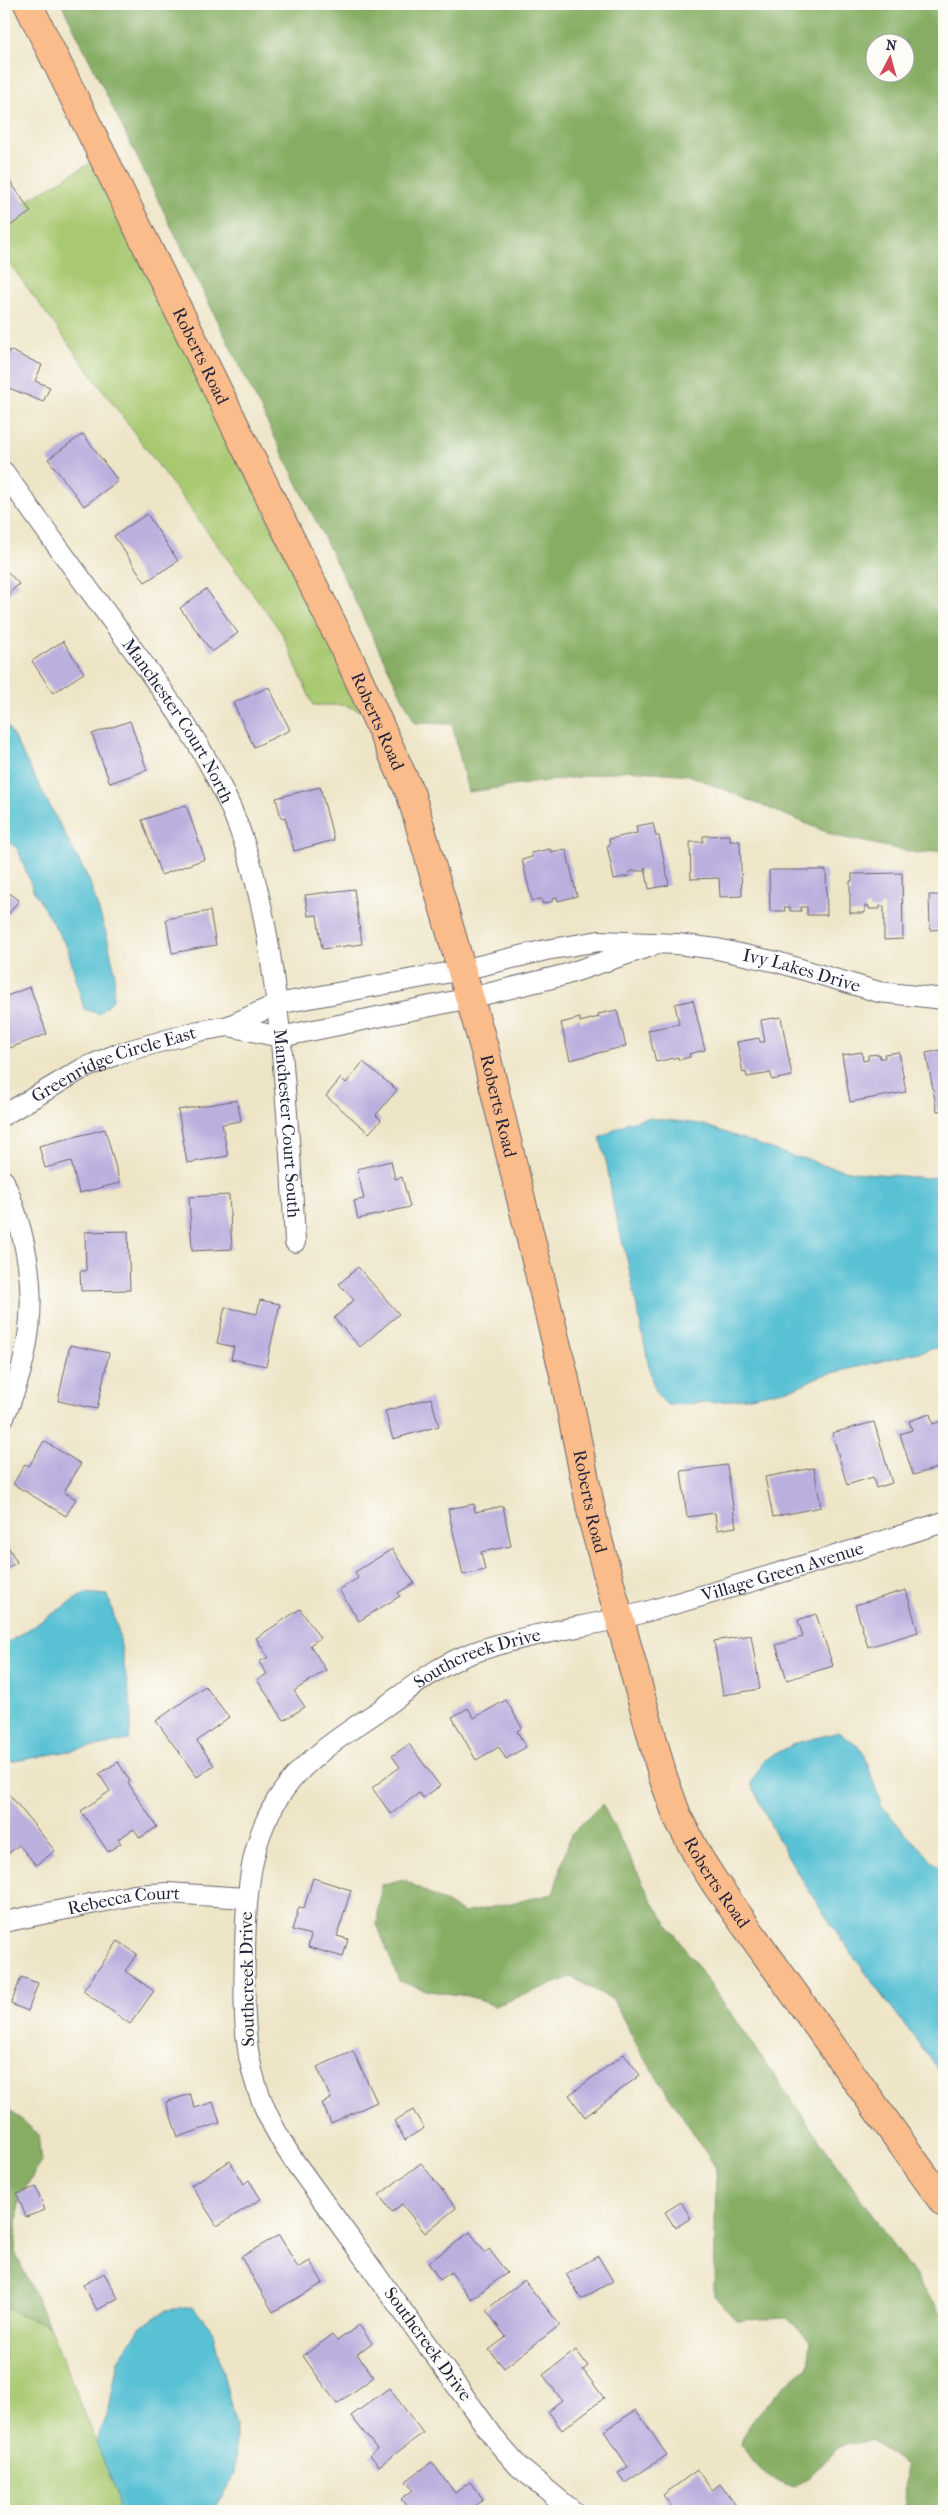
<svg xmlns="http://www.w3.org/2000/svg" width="948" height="2515" viewBox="0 0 948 2515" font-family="'IM FELL French Canon',serif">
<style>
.green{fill:#a9c971;stroke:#667656}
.forest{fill:#86ad63;stroke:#54684f;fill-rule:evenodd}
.water{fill:#58c1d4;stroke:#3d7288}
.building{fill:#bbafde}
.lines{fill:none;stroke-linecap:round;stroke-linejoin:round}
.minor-casing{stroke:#69666c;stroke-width:22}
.primary-casing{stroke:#69666c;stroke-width:30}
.minor{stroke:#fff;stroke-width:20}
.primary{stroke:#f9bc8a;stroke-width:28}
.labels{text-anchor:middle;stroke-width:4.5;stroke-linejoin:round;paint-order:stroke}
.street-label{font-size:18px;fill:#22223b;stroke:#fdfcf7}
</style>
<rect width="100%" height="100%" fill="#fdfcf7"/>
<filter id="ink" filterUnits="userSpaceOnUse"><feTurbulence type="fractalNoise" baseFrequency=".02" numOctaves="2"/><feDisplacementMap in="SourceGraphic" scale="10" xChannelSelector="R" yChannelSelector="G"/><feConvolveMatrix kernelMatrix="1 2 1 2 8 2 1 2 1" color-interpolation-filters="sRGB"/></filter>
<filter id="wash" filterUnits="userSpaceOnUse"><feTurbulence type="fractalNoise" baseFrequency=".0096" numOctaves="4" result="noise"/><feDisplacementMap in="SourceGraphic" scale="20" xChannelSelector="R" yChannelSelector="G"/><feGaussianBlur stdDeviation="1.12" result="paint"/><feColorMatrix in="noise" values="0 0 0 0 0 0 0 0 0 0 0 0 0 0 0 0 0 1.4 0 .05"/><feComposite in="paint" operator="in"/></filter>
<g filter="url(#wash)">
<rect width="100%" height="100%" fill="#eee5c7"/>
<!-- green -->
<path class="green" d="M 94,161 L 362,711 L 343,705 L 313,705 L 282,633 L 4,256 L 4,214 Z
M 4,2308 L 49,2326 L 117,2493 L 119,2511 L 4,2511 Z"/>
<!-- forest -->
<path class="forest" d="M 62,4 L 944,4 L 944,850 L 917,853 L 836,836 L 689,775 L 629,770 L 468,792 L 452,724 L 415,723 ZM 876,42 L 906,42 L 906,72 L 876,72 Z
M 602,1804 L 655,1906 L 944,2317 L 944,2511 L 905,2511 L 906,2465 L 870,2440 L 838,2447 L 810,2476 L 794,2487 C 766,2477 756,2470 742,2444 L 748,2425 L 783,2387 L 808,2366 L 811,2341 L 786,2318 L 737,2320 L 714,2296 L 716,2168 L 640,2051 L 613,2000 L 571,1977 L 495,2006 L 468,1996 L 429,1991 L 399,1981 L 377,1924 L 381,1885 L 403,1879 L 464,1913 L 553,1894 L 571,1834 Z
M 4,2110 L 10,2110 L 38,2134 L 41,2162 L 19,2200 L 15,2252 L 49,2326 L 4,2308 Z"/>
<!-- water -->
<path class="water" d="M 4,719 L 89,880 L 107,936 L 115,973 L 113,1000 L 99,1014 L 84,1009 L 68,949 L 33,890 L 18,849 L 4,838 Z
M 648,1118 L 701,1124 L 794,1157 L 808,1159 L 818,1164 L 854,1172 L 926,1178 L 944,1176 L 944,1346 L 820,1376 L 797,1387 L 756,1396 L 727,1401 L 667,1405 L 656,1393 L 651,1376 L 628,1263 L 614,1209 L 607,1165 L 600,1138 L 628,1122 Z
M 85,1593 L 108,1595 L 119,1634 L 132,1713 L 129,1740 L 4,1763 L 4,1645 Z
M 839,1732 L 863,1750 L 881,1805 L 906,1834 L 944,1872 L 944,2078 C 876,1984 797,1891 751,1783 L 764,1760 L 796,1743 Z
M 193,2307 L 212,2330 L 236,2425 L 235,2473 L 217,2505 L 221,2511 L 119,2511 L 117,2493 L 96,2443 L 109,2410 L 118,2360 L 141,2327 L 166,2310 Z"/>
<g id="blocks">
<!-- building -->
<path class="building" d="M 4,172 L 31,212 L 5,229 L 4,227 Z
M 9,350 L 42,365 L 35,381 L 50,387 L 43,402 L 4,386 L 4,362 Z
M 83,434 L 118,481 L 84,506 L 48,459 Z
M 147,514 L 178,561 L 145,582 L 114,536 Z
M 4,568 L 19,584 L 4,598 Z
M 206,589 L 238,633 L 212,652 L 180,608 Z
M 63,641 L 84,673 L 53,693 L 32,661 Z
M 269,687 L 290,730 L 254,747 L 233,703 Z
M 130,721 L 147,770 L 110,783 L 92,734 Z
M 320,787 L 334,840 L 294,851 L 285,817 L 281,818 L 276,798 Z
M 186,805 L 205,859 L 161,875 L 142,820 Z
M 653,823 L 656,836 L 659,836 L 669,885 L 649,889 L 645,867 L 644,871 L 632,871 L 629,873 L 629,876 L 614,879 L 607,846 L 610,845 L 609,839 L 637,833 L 636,826 Z
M 730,835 L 730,841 L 740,841 L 742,896 L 720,897 L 719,878 L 691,879 L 690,842 L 703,842 L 703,836 Z
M 550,849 L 551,852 L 566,849 L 577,896 L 558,901 L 557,897 L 552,898 L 553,901 L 543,904 L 541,899 L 532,901 L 522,860 L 532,857 L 531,853 Z
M 772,870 L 826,870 L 827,915 L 807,915 L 807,907 L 801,907 L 801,911 L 790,911 L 790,907 L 784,907 L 785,911 L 770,911 L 769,871 Z
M 902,873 L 903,939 L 884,940 L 884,906 L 880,906 L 880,909 L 869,909 L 869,906 L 865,906 L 865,913 L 850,913 L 850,881 L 852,881 L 852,874 Z
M 4,889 L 19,900 L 4,920 Z
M 354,889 L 362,944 L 322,949 L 317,915 L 308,916 L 305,895 Z
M 929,895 L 944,895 L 944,929 L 930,930 Z
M 210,911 L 216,945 L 172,953 L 166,919 Z
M 30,987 L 47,1034 L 4,1050 L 4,997 Z
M 693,1000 L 705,1050 L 689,1054 L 690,1057 L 679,1060 L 678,1057 L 656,1062 L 648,1030 L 679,1024 L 675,1004 Z
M 617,1010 L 626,1046 L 570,1060 L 561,1023 L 580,1018 L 580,1022 L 599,1017 L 598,1014 Z
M 781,1017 L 792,1076 L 772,1080 L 771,1073 L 747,1077 L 746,1072 L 743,1073 L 737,1042 L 759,1038 L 760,1042 L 765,1042 L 761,1020 Z
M 941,1050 L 944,1050 L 944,1110 L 937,1111 L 926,1053 Z
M 862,1052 L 863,1061 L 868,1060 L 868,1055 L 879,1054 L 880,1058 L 885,1058 L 884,1054 L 899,1052 L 906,1092 L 850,1102 L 842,1055 Z
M 363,1062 L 397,1090 L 376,1115 L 381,1120 L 369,1133 L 326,1096 L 341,1078 L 346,1083 Z
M 237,1100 L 241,1121 L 222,1124 L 228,1156 L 187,1163 L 178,1110 Z
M 105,1129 L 120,1183 L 79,1193 L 71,1161 L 45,1168 L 39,1146 Z
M 391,1161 L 395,1179 L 402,1177 L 410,1207 L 358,1219 L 354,1201 L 364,1199 L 357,1169 Z
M 229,1195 L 232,1249 L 192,1251 L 189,1197 Z
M 128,1231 L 130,1290 L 81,1291 L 80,1271 L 86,1271 L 85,1232 Z
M 358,1267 L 399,1314 L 360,1347 L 334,1318 L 354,1300 L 339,1284 Z
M 260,1300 L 280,1304 L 266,1366 L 231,1359 L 234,1347 L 217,1343 L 225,1307 L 257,1314 Z
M 70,1345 L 109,1353 L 97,1409 L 58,1401 Z
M 431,1398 L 439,1426 L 393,1439 L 385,1411 Z
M 930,1414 L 933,1424 L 944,1420 L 944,1466 L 913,1475 L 900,1434 L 912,1430 L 909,1421 Z
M 874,1422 L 892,1483 L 876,1488 L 873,1477 L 847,1485 L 832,1433 Z
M 44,1441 L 81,1464 L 64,1492 L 76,1499 L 66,1516 L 13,1484 L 25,1464 L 29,1466 Z
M 727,1465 L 736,1527 L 717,1530 L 715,1513 L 687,1517 L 681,1471 Z
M 814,1468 L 821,1507 L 773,1517 L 765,1477 Z
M 474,1504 L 475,1512 L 503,1506 L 511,1546 L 481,1552 L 485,1570 L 463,1575 L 448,1509 Z
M 4,1540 L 17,1562 L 4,1570 Z
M 392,1549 L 414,1583 L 398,1593 L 400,1596 L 359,1621 L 339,1590 L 358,1578 L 355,1572 Z
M 906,1590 L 918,1632 L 868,1647 L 855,1605 Z
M 300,1609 L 320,1638 L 310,1645 L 326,1670 L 294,1691 L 305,1707 L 284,1720 L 257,1680 L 267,1674 L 259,1662 L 268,1657 L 256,1638 Z
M 816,1614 L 833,1666 L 787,1680 L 776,1645 L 803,1637 L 798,1620 Z
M 751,1635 L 760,1689 L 723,1695 L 714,1641 Z
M 205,1686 L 229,1717 L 197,1741 L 214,1765 L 197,1777 L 156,1721 Z
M 506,1700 L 522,1728 L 517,1731 L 526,1747 L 506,1759 L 499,1747 L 476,1760 L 452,1717 L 468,1708 L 474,1718 Z
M 409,1744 L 440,1786 L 423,1798 L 419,1793 L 391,1814 L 372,1788 L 400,1767 L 392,1756 Z
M 118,1762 L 130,1781 L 128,1783 L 157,1827 L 140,1838 L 134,1829 L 118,1839 L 121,1843 L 108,1852 L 81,1811 L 110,1791 L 99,1774 Z
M 9,1794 L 55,1851 L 36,1865 L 19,1845 L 4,1857 L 4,1799 Z
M 313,1878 L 351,1890 L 337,1936 L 348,1939 L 343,1957 L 308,1947 L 311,1935 L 292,1930 L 299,1907 L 304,1908 Z
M 118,1941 L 137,1954 L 125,1971 L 154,1991 L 130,2024 L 83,1991 Z
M 21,1977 L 38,1983 L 28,2011 L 11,2004 Z
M 353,2051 L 377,2102 L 331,2123 L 322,2103 L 331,2099 L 317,2067 Z
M 624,2054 L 640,2075 L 585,2117 L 569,2095 Z
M 190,2094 L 195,2108 L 213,2102 L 220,2123 L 178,2137 L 166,2102 Z
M 413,2110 L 424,2128 L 405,2140 L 394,2121 Z
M 230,2161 L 244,2184 L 249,2180 L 261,2199 L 217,2226 L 191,2185 Z
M 421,2163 L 456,2208 L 425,2233 L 402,2204 L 392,2212 L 379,2195 Z
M 36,2187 L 45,2210 L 26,2217 L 17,2194 Z
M 681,2202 L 691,2218 L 675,2228 L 665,2212 Z
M 470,2232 L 485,2253 L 489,2249 L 507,2273 L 471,2299 L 451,2272 L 440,2280 L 428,2263 Z
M 279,2235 L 298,2268 L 310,2261 L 323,2283 L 273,2312 L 241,2257 Z
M 598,2256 L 613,2281 L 581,2299 L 566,2274 Z
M 104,2273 L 118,2298 L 97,2310 L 83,2285 Z
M 524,2280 L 560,2325 L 504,2368 L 489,2350 L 506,2337 L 486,2310 Z
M 359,2325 L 372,2343 L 357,2354 L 374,2377 L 337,2404 L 303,2356 L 332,2335 L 337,2341 Z
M 576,2350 L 588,2366 L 583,2370 L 604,2398 L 562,2430 L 548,2411 L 562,2400 L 543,2375 Z
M 389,2388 L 423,2433 L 379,2466 L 370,2455 L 377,2449 L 351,2416 Z
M 636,2410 L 667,2455 L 625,2483 L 618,2473 L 628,2467 L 604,2431 Z
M 432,2462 L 455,2493 L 470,2482 L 483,2500 L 467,2511 L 410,2511 L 401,2499 L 413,2490 L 406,2481 Z
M 697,2470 L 712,2490 L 720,2484 L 738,2508 L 733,2511 L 675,2511 L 663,2495 Z"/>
</g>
</g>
<g filter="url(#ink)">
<use href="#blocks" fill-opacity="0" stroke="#69666c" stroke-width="1"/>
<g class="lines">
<!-- minor casing -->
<g class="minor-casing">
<g id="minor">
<path id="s1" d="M 4,472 C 45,530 87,587 129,644 C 163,691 198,738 223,791 C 261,868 272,957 281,1042 C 287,1109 292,1175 295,1242"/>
<path d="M 229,1026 L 280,1037 L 470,998 L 564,975 L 651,946"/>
<path id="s2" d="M 4,1115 L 82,1069 L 120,1053 L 199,1031 L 229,1026 L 277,1004 L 462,970 L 546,950 L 599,941 L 677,944 L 717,949 L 777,962 L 879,992 L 944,999"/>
<path d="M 4,1181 C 38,1263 41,1334 4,1417"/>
<path id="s3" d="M 4,1922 L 134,1895 L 168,1893 L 246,1898"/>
<path id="s4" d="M 573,2511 L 519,2467 L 498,2443 L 294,2161 C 243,2085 243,2037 245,1948 C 247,1872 253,1808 316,1756 C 335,1739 358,1725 380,1710 C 410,1689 439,1664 475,1652 C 531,1632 592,1627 649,1611 C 748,1583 846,1553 944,1522"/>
</g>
</g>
<!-- primary casing -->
<g class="primary-casing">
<g id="primary">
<path id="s5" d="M 28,4 L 351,662 L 411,795 L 485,1051 L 564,1375 L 594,1525 L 663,1777 L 678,1818 L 699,1858 L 715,1883 L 944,2203"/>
</g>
</g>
<!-- minor -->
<use href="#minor" class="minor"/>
<!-- primary -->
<use href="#primary" class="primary"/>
</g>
</g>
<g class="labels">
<!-- street labels -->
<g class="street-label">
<text dy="6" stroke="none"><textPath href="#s5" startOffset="392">Roberts Road</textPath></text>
<text dy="6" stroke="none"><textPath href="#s5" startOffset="798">Roberts Road</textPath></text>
<text dy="6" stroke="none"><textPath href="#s1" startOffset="304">Manchester Court North</textPath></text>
<text dy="6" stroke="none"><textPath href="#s2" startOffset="831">Ivy Lakes Drive</textPath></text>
<text dy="6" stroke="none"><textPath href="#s2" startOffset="122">Greenridge Circle East</textPath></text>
<text dy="6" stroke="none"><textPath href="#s5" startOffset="1202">Roberts Road</textPath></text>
<text dy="6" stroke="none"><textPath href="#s1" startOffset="728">Manchester Court South</textPath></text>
<text dy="6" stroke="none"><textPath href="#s5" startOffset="1608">Roberts Road</textPath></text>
<text dy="6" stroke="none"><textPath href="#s4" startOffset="1394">Village Green Avenue</textPath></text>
<text dy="6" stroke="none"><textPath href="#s4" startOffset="1076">Southcreek Drive</textPath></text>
<text dy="6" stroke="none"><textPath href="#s5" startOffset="2012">Roberts Road</textPath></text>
<text dy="6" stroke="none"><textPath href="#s3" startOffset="122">Rebecca Court</textPath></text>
<text transform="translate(247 1979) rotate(-91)" y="6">Southcreek Drive</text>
<text transform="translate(428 2344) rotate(54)" y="6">Southcreek Drive</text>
</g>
</g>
<!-- margin -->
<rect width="948" height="2515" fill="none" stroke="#fdfcf7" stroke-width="20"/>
<!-- north arrow -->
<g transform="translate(890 58) rotate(6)"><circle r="24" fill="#fdfcf7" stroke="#a5a5ac"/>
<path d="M0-4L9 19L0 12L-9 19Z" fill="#d1495b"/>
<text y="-8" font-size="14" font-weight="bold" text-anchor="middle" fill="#22223b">N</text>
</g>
</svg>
